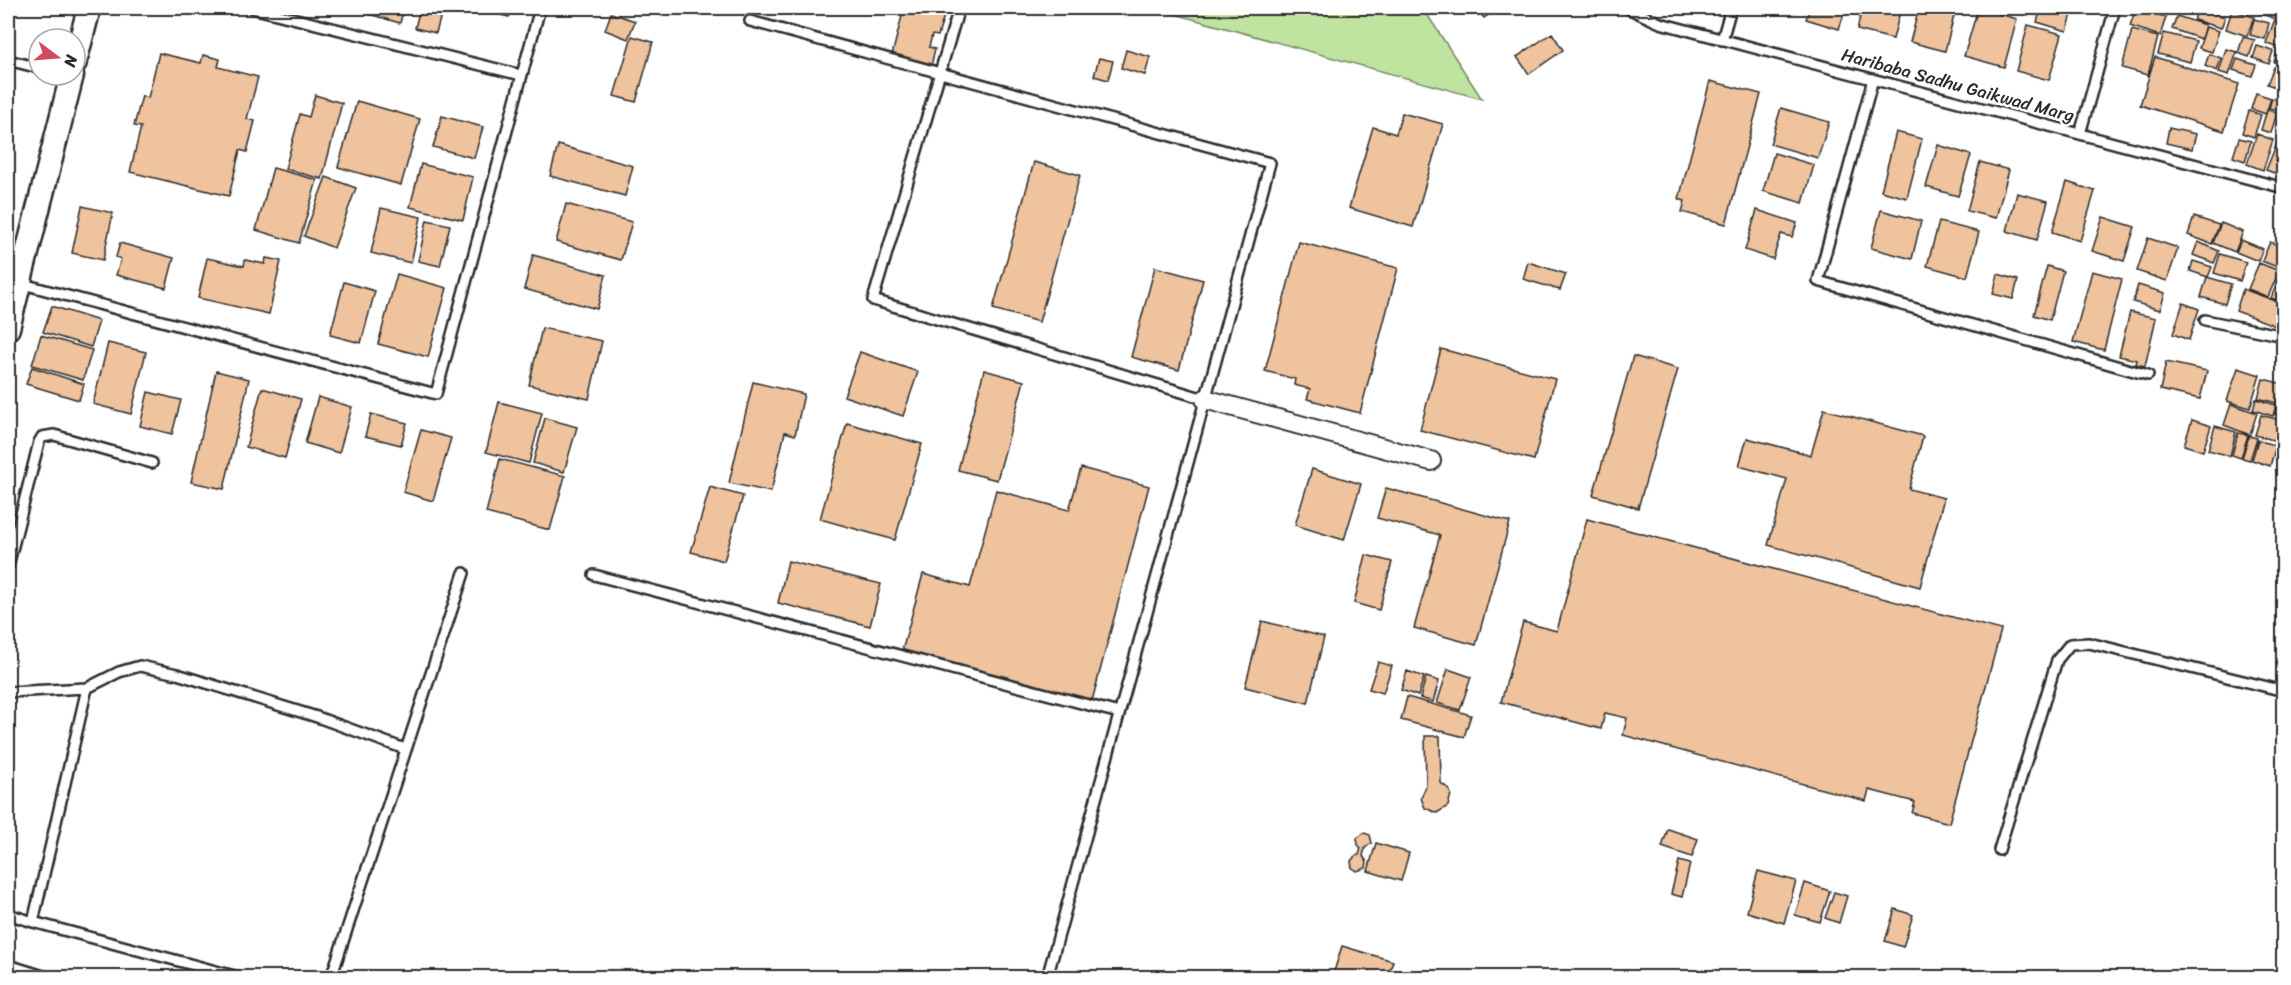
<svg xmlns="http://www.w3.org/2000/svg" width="2291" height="985" viewBox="0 0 2291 985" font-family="Sriracha,sans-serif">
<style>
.green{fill:#bfe49f;stroke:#758865;stroke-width:1.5}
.building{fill:#eec39d;stroke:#2b2b2b;stroke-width:1.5}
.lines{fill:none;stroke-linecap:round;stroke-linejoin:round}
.service-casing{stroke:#2b2b2b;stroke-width:14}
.minor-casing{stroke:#2b2b2b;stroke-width:22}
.tertiary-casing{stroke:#2b2b2b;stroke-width:27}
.service{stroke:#fff;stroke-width:9}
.minor{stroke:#fff;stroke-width:18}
.tertiary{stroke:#fff;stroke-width:22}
.labels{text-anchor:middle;stroke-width:5;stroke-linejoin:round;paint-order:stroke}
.street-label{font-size:18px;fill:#2b2b2b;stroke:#fff}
</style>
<rect width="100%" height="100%" fill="#fff"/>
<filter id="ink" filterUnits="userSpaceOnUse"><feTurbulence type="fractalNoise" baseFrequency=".0167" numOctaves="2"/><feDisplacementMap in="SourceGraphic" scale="12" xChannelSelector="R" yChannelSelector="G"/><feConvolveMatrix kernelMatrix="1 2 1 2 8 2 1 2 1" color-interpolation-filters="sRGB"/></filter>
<g filter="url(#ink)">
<!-- green -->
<path class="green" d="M 1153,8 L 1423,8 L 1482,99 Z"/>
<!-- building -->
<path class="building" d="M 366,8 L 404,8 L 400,23 L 365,13 Z
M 420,8 L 443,8 L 436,33 L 415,28 Z
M 473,8 L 512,8 L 509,17 Z
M 671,8 L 692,8 L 690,13 Z
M 904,8 L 946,9 L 938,36 L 932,35 L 929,47 L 935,49 L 931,66 L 892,55 Z
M 1476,8 L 1498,8 L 1484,18 Z
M 1514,8 L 1527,8 L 1519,14 Z
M 1776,8 L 1796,8 L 1795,12 Z
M 1810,8 L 1846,8 L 1839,29 L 1806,19 Z
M 1862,8 L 1901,8 L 1893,39 L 1857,30 Z
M 1919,8 L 1956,8 L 1945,51 L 1910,42 Z
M 1978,8 L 2017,19 L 2004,67 L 1964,56 Z
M 2041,8 L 2074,8 L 2067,31 L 2037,22 Z
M 2136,8 L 2166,17 L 2160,36 L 2130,26 Z
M 2198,8 L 2225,17 L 2221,28 L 2194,20 Z
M 2257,8 L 2277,8 L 2273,18 L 2256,12 Z
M 2279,8 L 2284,8 L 2284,16 L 2277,14 Z
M 2232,10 L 2254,17 L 2247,36 L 2226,29 Z
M 611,13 L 635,21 L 628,39 L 605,30 Z
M 2177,16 L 2205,25 L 2201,39 L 2172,29 Z
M 2254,19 L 2269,23 L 2265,39 L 2250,35 Z
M 2275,19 L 2284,22 L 2284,35 L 2279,48 L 2266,43 Z
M 2028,25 L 2062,34 L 2049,80 L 2016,71 Z
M 2206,27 L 2219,31 L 2212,52 L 2199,48 Z
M 2132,30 L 2158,37 L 2148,75 L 2122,68 Z
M 1552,33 L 1563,50 L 1529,74 L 1517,57 Z
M 2164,33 L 2196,41 L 2190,62 L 2158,54 Z
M 632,36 L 653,42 L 636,102 L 614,96 Z
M 2243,37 L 2255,40 L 2249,57 L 2238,53 Z
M 2257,46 L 2273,51 L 2269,64 L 2253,58 Z
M 2226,49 L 2237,52 L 2229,75 L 2219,72 Z
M 2278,49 L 2284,51 L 2284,65 L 2274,62 Z
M 1126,50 L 1150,57 L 1145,75 L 1121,68 Z
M 159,53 L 201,63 L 203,55 L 220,59 L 218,67 L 258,77 L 247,119 L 255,121 L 247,152 L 240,150 L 229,196 L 130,172 L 141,127 L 134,126 L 142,96 L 148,98 Z
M 2209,54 L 2221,58 L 2217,71 L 2205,66 Z
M 2155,57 L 2239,84 L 2224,131 L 2140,105 Z
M 1099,58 L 1113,61 L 1108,80 L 1094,76 Z
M 2237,59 L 2256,65 L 2252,76 L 2233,70 Z
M 2274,67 L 2284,70 L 2284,90 L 2267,84 Z
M 1710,81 L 1761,94 L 1726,224 L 1682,212 L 1685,201 L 1679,199 Z
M 2256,93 L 2271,98 L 2266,114 L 2251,109 Z
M 315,95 L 342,103 L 322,179 L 285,169 L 300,114 L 309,117 Z
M 2272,98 L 2282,101 L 2279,111 L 2269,108 Z
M 357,101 L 420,119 L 401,185 L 338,167 Z
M 1781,108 L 1829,122 L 1818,158 L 1770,144 Z
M 2267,110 L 2277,113 L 2271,133 L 2261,130 Z
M 2249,111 L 2261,115 L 2254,137 L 2242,133 Z
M 1402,113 L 1443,124 L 1413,227 L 1349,208 L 1373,127 L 1396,134 Z
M 442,116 L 483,127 L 474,158 L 433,147 Z
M 2169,128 L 2196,134 L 2192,149 L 2166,143 Z
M 1896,132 L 1922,139 L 1907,198 L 1881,191 Z
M 2257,134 L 2273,140 L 2263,170 L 2247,164 Z
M 2239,138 L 2251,141 L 2245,161 L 2233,157 Z
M 2277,143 L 2284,145 L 2282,176 L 2266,170 Z
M 558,145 L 633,166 L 625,196 L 550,176 Z
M 1938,145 L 1971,155 L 1958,196 L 1926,187 Z
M 1774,153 L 1814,165 L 1803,203 L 1763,191 Z
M 1034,162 L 1080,175 L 1039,322 L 993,309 Z
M 1980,162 L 2009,170 L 1996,218 L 1967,211 Z
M 421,164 L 473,177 L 463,220 L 410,207 Z
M 273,168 L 317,180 L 299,243 L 256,230 Z
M 326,177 L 356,188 L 334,248 L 304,236 Z
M 2067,182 L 2095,191 L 2080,241 L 2052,232 Z
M 2017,193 L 2048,201 L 2037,240 L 2007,231 Z
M 566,204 L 632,222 L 621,260 L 556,242 Z
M 82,206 L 113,213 L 103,260 L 72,253 Z
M 381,208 L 421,217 L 411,263 L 371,253 Z
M 1757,210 L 1797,223 L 1792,237 L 1781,234 L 1773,259 L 1745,250 Z
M 1881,210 L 1921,221 L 1912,259 L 1871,248 Z
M 2103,217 L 2135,227 L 2124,261 L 2092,251 Z
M 2194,217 L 2219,225 L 2212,244 L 2188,235 Z
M 427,220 L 450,225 L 440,266 L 418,261 Z
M 1939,222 L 1979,232 L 1967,277 L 1927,266 Z
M 2221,223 L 2243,232 L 2235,252 L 2213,243 Z
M 2148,238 L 2178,248 L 2167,281 L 2137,271 Z
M 2241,240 L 2263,249 L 2258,261 L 2236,252 Z
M 1299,242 L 1398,268 L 1360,413 L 1307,399 L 1310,389 L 1294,385 L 1295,379 L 1265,371 Z
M 2198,242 L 2219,251 L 2214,263 L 2193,255 Z
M 2270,242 L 2284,247 L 2277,267 L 2262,261 Z
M 120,243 L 174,258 L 166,288 L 116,275 L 121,259 L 116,257 Z
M 2220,254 L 2246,262 L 2240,281 L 2214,273 Z
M 533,255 L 606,275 L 597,309 L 524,289 Z
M 207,258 L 244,266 L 245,260 L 265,264 L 266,258 L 281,261 L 269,314 L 198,298 Z
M 2193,261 L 2212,267 L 2208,277 L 2190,271 Z
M 1528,262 L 1566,274 L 1560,290 L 1523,279 Z
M 2259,263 L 2279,271 L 2268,297 L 2248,289 Z
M 2047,266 L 2063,271 L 2050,320 L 2034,315 Z
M 1155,267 L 1203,280 L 1179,370 L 1131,357 Z
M 2092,271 L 2122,279 L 2104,350 L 2073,342 Z
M 2282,271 L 2284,272 L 2284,291 L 2279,301 L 2271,298 Z
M 397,274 L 447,288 L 428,357 L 378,344 Z
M 1998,274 L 2018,280 L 2013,299 L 1993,294 Z
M 2207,277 L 2231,284 L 2225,304 L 2201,297 Z
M 344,282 L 375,291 L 361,343 L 330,335 Z
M 2138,285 L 2165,293 L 2160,310 L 2133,302 Z
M 2243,289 L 2284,304 L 2284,329 L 2236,311 Z
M 2183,303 L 2199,309 L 2189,340 L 2173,334 Z
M 52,306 L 99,321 L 91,347 L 43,332 Z
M 2130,312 L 2156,318 L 2145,366 L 2136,364 L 2137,360 L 2119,356 Z
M 542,328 L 602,341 L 589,399 L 529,385 Z
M 41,335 L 92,350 L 83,380 L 32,365 Z
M 108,343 L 146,352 L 131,414 L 93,404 Z
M 1441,349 L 1555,379 L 1534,460 L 1420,430 Z
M 860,352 L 918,372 L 903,416 L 844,396 Z
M 1633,356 L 1678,369 L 1638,508 L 1593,495 Z
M 2166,362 L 2207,371 L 2200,399 L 2160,390 Z
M 32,367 L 84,384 L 79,400 L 26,384 Z
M 2238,368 L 2260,375 L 2250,408 L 2227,401 Z
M 984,370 L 1024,381 L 997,480 L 958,470 Z
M 216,371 L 249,379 L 224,489 L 191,482 Z
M 2263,379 L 2284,384 L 2284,405 L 2258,398 Z
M 753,382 L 804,394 L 795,435 L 785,432 L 771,492 L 729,483 Z
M 262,388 L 301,399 L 285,458 L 246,447 Z
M 148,392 L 181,400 L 172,434 L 140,426 Z
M 318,397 L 352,407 L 339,453 L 305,443 Z
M 2256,399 L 2276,405 L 2273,416 L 2253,410 Z
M 499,402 L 542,413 L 529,463 L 486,452 Z
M 2231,404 L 2257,413 L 2250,435 L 2224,425 Z
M 2278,404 L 2284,406 L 2284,417 L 2274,414 Z
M 1824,409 L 1923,436 L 1909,489 L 1944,498 L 1920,587 L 1768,545 L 1787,479 L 1739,466 L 1747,438 L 1811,455 Z
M 371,414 L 407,423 L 401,445 L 365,436 Z
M 2261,415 L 2284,421 L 2284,443 L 2255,435 Z
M 545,418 L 577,427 L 564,472 L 533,463 Z
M 2192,420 L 2211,426 L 2203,451 L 2184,445 Z
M 847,423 L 922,444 L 895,540 L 820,519 Z
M 2215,426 L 2236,432 L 2230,456 L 2208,450 Z
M 421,430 L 451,438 L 433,501 L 403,492 Z
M 2238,433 L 2248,435 L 2241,458 L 2232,455 Z
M 2249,436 L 2257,438 L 2250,460 L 2242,458 Z
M 2258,440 L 2276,446 L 2270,466 L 2252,460 Z
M 2284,444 L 2284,472 L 2276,470 Z
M 500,459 L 565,476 L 550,530 L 486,513 Z
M 1081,468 L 1149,486 L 1092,701 L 902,651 L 923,574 L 970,587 L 996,490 L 1069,510 Z
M 1312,469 L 1361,484 L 1344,540 L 1295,525 Z
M 710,487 L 743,496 L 724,561 L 691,552 Z
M 1386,488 L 1510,522 L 1476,645 L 1414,628 L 1440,535 L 1377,518 Z
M 1587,519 L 2001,630 L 1949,823 L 1912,813 L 1915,802 L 1869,790 L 1866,801 L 1623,735 L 1627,718 L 1605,713 L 1601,729 L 1501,702 L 1523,622 L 1557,631 Z
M 1366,555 L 1392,562 L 1379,610 L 1354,603 Z
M 788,561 L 881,584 L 870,626 L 778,603 Z
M 1262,621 L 1324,637 L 1308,703 L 1245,687 Z
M 1378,662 L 1392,666 L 1383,693 L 1369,689 Z
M 1448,669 L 1471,677 L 1460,710 L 1437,703 Z
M 1407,671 L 1424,677 L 1418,696 L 1401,690 Z
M 1426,677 L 1439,681 L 1433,702 L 1420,698 Z
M 1407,697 L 1471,715 L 1464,737 L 1401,720 Z
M 1425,736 L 1440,736 L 1441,783 L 1449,789 L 1451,794 L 1448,806 L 1437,813 L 1425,808 L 1421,798 L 1426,786 Z
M 1668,829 L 1698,839 L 1692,857 L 1662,847 Z
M 1364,833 L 1370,835 L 1372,843 L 1365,848 L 1363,856 L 1367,862 L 1366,868 L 1357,871 L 1352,868 L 1351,861 L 1355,856 L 1359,855 L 1361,848 L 1358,845 L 1357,838 Z
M 1376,843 L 1409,853 L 1401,881 L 1368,871 Z
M 1679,861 L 1690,864 L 1682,897 L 1671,894 Z
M 1758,871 L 1796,881 L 1784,923 L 1747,912 Z
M 1805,883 L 1830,891 L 1820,922 L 1795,915 Z
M 1834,892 L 1847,896 L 1839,923 L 1825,918 Z
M 1895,909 L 1913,915 L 1903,947 L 1885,941 Z
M 1342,946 L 1393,961 L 1388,978 L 1332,978 Z
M 959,971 L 982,978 L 958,978 Z"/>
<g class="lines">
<!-- service casing -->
<g class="service-casing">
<path id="service" d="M 252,8 L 521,75
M 959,8 L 873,300 L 1205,399
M 1627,8 L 1660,23 L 2284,188
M 750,21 L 1270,163 L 1047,978
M 1722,40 L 1731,8
M 8,60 L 39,68
M 1873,79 L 1818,281 L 2148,375
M 2080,134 L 2115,8
M 8,280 L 436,394 L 540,8
M 2205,320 L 2284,336
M 8,566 L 39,442 L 42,437 L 54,435 L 152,463
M 594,575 L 1119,713
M 87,688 L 33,922 L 242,978
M 8,692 L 87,688 L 119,672 L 140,666 L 177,674 L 317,717 L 405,749
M 1999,850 L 2057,660 L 2070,644 L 2089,643 L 2284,691
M 8,914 L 33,922
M 8,965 L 50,978
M 331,978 L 464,573"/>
</g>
<!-- minor casing -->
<g class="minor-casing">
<path id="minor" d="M 1205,399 L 1431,461"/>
</g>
<!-- tertiary casing -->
<g class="tertiary-casing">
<path id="tertiary" d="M 75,62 L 89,8
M 8,328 L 72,75"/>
</g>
<!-- service -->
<use href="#service" class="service"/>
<!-- minor -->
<use href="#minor" class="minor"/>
<!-- tertiary -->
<use href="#tertiary" class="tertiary"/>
</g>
</g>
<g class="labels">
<!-- street labels -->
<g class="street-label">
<text transform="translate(1958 85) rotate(15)" y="6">Haribaba Sadhu Gaikwad Marg</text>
</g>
</g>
<!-- margin -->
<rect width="2291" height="985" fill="none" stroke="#fff" stroke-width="30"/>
<rect x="15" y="15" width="2261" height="955" fill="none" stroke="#2b2b2b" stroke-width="2" filter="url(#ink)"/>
<!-- north arrow -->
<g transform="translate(57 57) rotate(106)"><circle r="28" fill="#ffffff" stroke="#aaaaaa" stroke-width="1.5"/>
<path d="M0-4.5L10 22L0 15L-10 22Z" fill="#d1495b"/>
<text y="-9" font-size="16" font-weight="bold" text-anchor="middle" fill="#2b2b2b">N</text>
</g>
</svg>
